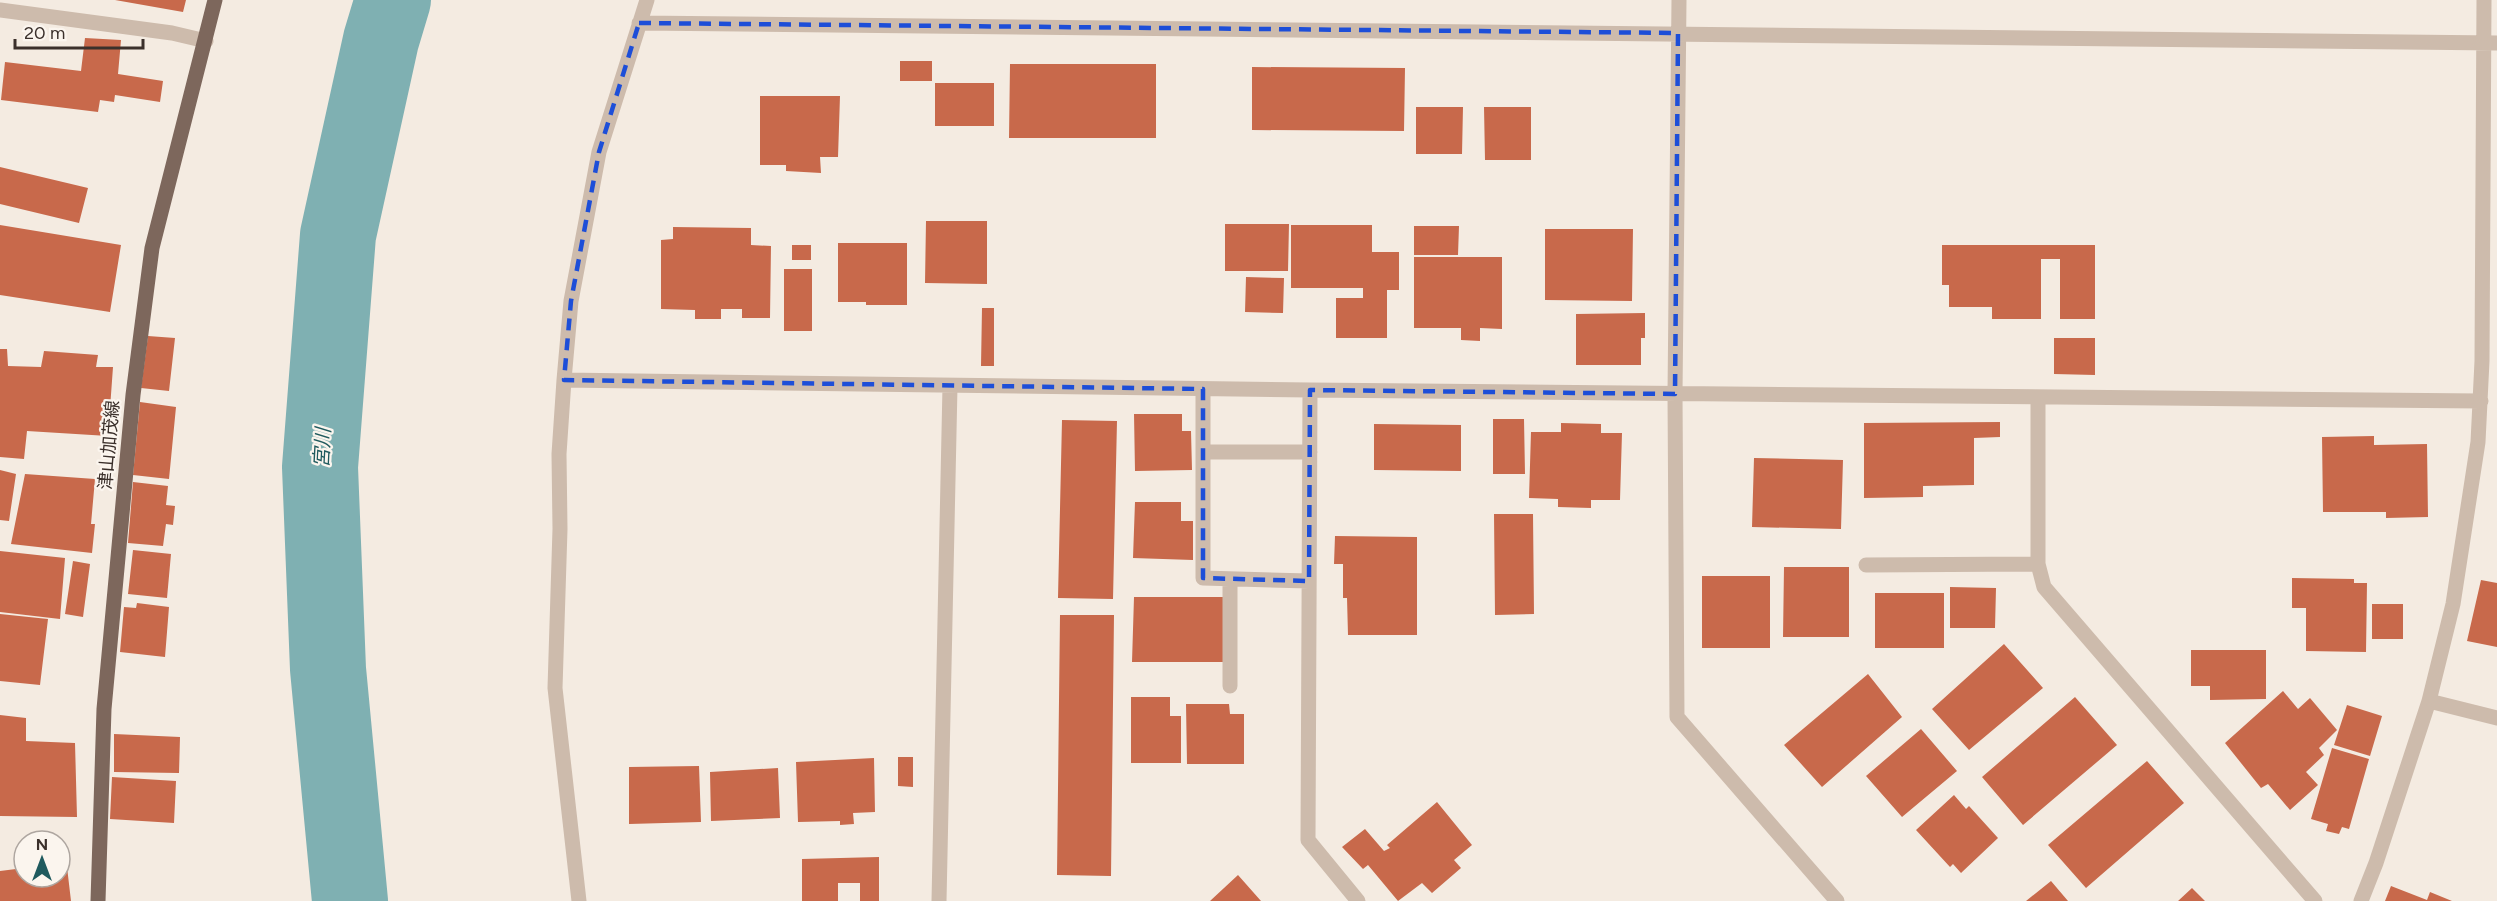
<svg xmlns="http://www.w3.org/2000/svg" width="2497" height="901" viewBox="0 0 2497 901" font-family="Figtree,'Noto Sans JP',sans-serif">
<style>
.lines{fill:none;stroke-linecap:round;stroke-linejoin:round}
.river{stroke:#7fb0b2;stroke-width:76}
.building{fill:#c8694b}
.minor{stroke:#cdbbac;stroke-width:15}
.major{stroke:#7d675c;stroke-width:15}
.marked{fill:none;stroke:#1d4ed8;stroke-width:4.5;stroke-dasharray:12 8;stroke-linejoin:round}
.labels{text-anchor:middle;stroke-width:4.5;stroke-linejoin:round;paint-order:stroke}
.street-label{font-size:18px;fill:#3b302b;stroke:#fbf5ee}
.water-label{font-size:20px;font-style:italic;fill:#1f5a5e;stroke:#fbf5ee}
</style>
<rect width="100%" height="100%" fill="#f4ebe1"/>
<g class="lines">
<!-- river -->
<path class="river" d="M 350,901 L 328,669 L 320,467 L 338,235 L 381,40 L 393,0"/>
</g>
<!-- building -->
<path class="building" d="M 115,0 L 186,0 L 183,12 Z
M 85,38 L 121,40 L 118,74 L 163,81 L 160,102 L 115,95 L 114,102 L 100,100 L 98,112 L 1,100 L 5,62 L 81,71 Z
M 900,61 L 932,61 L 932,81 L 900,81 Z
M 1010,64 L 1156,64 L 1156,138 L 1009,138 Z
M 1252,67 L 1405,68 L 1404,131 L 1252,130 Z
M 935,83 L 994,83 L 994,126 L 935,126 Z
M 760,96 L 840,96 L 838,157 L 820,157 L 821,173 L 786,171 L 786,165 L 760,165 Z
M 1416,107 L 1463,107 L 1462,154 L 1416,154 Z
M 1484,107 L 1531,107 L 1531,160 L 1485,160 Z
M 0,167 L 88,188 L 79,223 L 0,204 Z
M 926,221 L 987,221 L 987,284 L 925,283 Z
M 1225,224 L 1289,224 L 1288,271 L 1225,271 Z
M 0,225 L 121,245 L 110,312 L 0,295 Z
M 1291,225 L 1372,225 L 1372,252 L 1399,252 L 1399,290 L 1387,290 L 1387,338 L 1336,338 L 1336,298 L 1363,298 L 1363,288 L 1291,288 Z
M 1414,226 L 1459,226 L 1458,255 L 1414,255 Z
M 673,227 L 751,228 L 751,245 L 771,246 L 770,318 L 742,318 L 742,309 L 721,309 L 721,319 L 695,319 L 695,310 L 661,309 L 661,240 L 673,239 Z
M 1545,229 L 1633,229 L 1632,301 L 1545,300 Z
M 838,243 L 907,243 L 907,305 L 866,305 L 866,302 L 838,302 Z
M 792,245 L 811,245 L 811,260 L 792,260 Z
M 1942,245 L 2095,245 L 2095,319 L 2060,319 L 2060,259 L 2041,259 L 2041,319 L 1992,319 L 1992,307 L 1949,307 L 1949,285 L 1942,285 Z
M 1414,257 L 1502,257 L 1502,329 L 1480,328 L 1480,341 L 1461,340 L 1461,328 L 1414,328 Z
M 784,269 L 812,269 L 812,331 L 784,331 Z
M 1246,277 L 1284,278 L 1283,313 L 1245,312 Z
M 982,308 L 994,308 L 994,366 L 981,366 Z
M 1645,313 L 1645,338 L 1641,338 L 1641,365 L 1576,365 L 1576,314 Z
M 148,336 L 175,338 L 169,391 L 141,388 Z
M 2054,338 L 2095,338 L 2095,375 L 2054,374 Z
M 0,349 L 7,349 L 8,366 L 41,367 L 44,351 L 98,355 L 96,367 L 113,367 L 108,436 L 27,431 L 24,459 L 0,457 Z
M 140,402 L 176,407 L 169,479 L 133,475 Z
M 1134,414 L 1182,414 L 1182,431 L 1191,431 L 1192,470 L 1135,471 Z
M 1493,419 L 1524,419 L 1525,474 L 1493,474 Z
M 1062,420 L 1117,421 L 1113,599 L 1058,598 Z
M 2000,422 L 2000,437 L 1974,438 L 1974,485 L 1923,486 L 1923,497 L 1864,498 L 1864,423 Z
M 1561,423 L 1601,424 L 1601,433 L 1622,433 L 1620,500 L 1591,500 L 1591,508 L 1558,507 L 1558,499 L 1529,498 L 1531,432 L 1561,432 Z
M 1374,424 L 1461,425 L 1461,471 L 1374,470 Z
M 2374,436 L 2374,445 L 2427,444 L 2428,517 L 2386,518 L 2386,512 L 2323,512 L 2322,437 Z
M 1754,458 L 1843,460 L 1841,529 L 1752,527 Z
M 0,470 L 16,474 L 9,521 L 0,520 Z
M 25,474 L 95,479 L 91,524 L 95,524 L 92,553 L 11,544 Z
M 133,482 L 168,486 L 166,505 L 175,506 L 173,525 L 166,524 L 163,546 L 128,543 Z
M 1135,502 L 1181,502 L 1181,521 L 1193,521 L 1193,560 L 1133,558 Z
M 1494,514 L 1533,514 L 1534,614 L 1495,615 Z
M 1335,536 L 1417,537 L 1417,635 L 1348,635 L 1347,598 L 1343,598 L 1343,564 L 1334,564 Z
M 133,550 L 171,554 L 167,598 L 128,594 Z
M 0,551 L 65,558 L 60,619 L 0,612 Z
M 73,561 L 90,564 L 83,617 L 65,614 Z
M 1784,567 L 1849,567 L 1849,637 L 1783,637 Z
M 1702,576 L 1770,576 L 1770,648 L 1702,648 Z
M 2292,578 L 2354,579 L 2354,583 L 2367,583 L 2366,652 L 2306,651 L 2306,608 L 2292,608 Z
M 2481,580 L 2497,583 L 2497,647 L 2467,641 Z
M 1950,587 L 1996,588 L 1995,628 L 1950,628 Z
M 1875,593 L 1944,593 L 1944,648 L 1875,648 Z
M 1134,597 L 1223,597 L 1223,662 L 1132,662 Z
M 137,603 L 169,607 L 165,657 L 120,652 L 124,607 L 136,608 Z
M 2372,604 L 2403,604 L 2403,639 L 2372,639 Z
M 0,614 L 48,619 L 40,685 L 0,681 Z
M 1060,615 L 1114,615 L 1111,876 L 1057,875 Z
M 2004,644 L 2043,688 L 1969,750 L 1932,709 Z
M 2191,650 L 2266,650 L 2266,699 L 2210,700 L 2210,686 L 2191,686 Z
M 1868,674 L 1902,717 L 1822,787 L 1784,745 Z
M 2283,691 L 2298,709 L 2310,698 L 2337,730 L 2319,748 L 2324,755 L 2306,772 L 2318,785 L 2290,810 L 2268,784 L 2261,788 L 2225,743 Z
M 1131,697 L 1170,697 L 1170,716 L 1181,716 L 1181,763 L 1131,763 Z
M 2075,697 L 2117,745 L 2023,825 L 1982,777 Z
M 1186,704 L 1229,704 L 1230,714 L 1244,714 L 1244,764 L 1187,764 Z
M 2347,705 L 2382,716 L 2370,756 L 2334,745 Z
M 0,715 L 26,718 L 26,741 L 75,743 L 77,817 L 0,816 Z
M 1921,729 L 1957,771 L 1902,817 L 1866,776 Z
M 114,734 L 180,737 L 179,773 L 114,772 Z
M 2332,748 L 2369,759 L 2349,829 L 2342,827 L 2339,834 L 2326,831 L 2328,824 L 2311,819 Z
M 898,757 L 913,757 L 913,787 L 898,786 Z
M 874,758 L 875,812 L 853,813 L 854,824 L 840,825 L 840,821 L 798,822 L 796,762 Z
M 2147,761 L 2184,803 L 2086,888 L 2048,845 Z
M 699,766 L 701,822 L 629,824 L 629,767 Z
M 778,768 L 780,818 L 711,821 L 710,772 Z
M 112,777 L 176,781 L 174,823 L 110,819 Z
M 1954,795 L 1966,809 L 1969,806 L 1998,838 L 1961,873 L 1953,864 L 1950,867 L 1916,830 Z
M 1437,802 L 1472,845 L 1454,860 L 1461,868 L 1432,893 L 1422,883 L 1398,901 L 1368,865 L 1363,869 L 1342,847 L 1365,829 L 1384,851 L 1390,848 L 1387,845 Z
M 879,857 L 879,901 L 860,901 L 860,883 L 838,883 L 838,901 L 802,901 L 802,859 Z
M 60,867 L 67,867 L 71,901 L 0,901 L 0,871 L 24,868 L 24,877 L 60,877 Z
M 1238,875 L 1261,901 L 1210,901 Z
M 2051,881 L 2068,901 L 2026,901 Z
M 2391,886 L 2427,900 L 2430,892 L 2452,901 L 2385,901 Z
M 2192,888 L 2205,901 L 2178,901 Z"/>
<g class="lines">
<!-- minor -->
<path class="minor" d="M 1679,0 L 1675,394 L 1677,717 L 1837,901
M 0,10 L 172,33 L 206,41
M 639,23 L 2497,43
M 564,380 L 1310,390 L 2481,401
M 1203,389 L 1203,578 L 1309,581
M 1310,390 L 1308,840 L 1358,901
M 2038,398 L 2038,564 L 2044,587 L 2315,901
M 1203,452 L 1310,452
M 1866,565 L 2038,564
M 1230,579 L 1230,686
M 2429,701 L 2497,718
M 579,901 L 555,688 L 560,529 L 559,454 L 564,380 L 571,301 L 599,152 L 647,0
M 939,901 L 950,386
M 2361,901 L 2376,863 L 2429,701 L 2453,604 L 2478,442 L 2482,361 L 2484,0"/>
<!-- major -->
<path class="major" d="M 98,901 L 104,709 L 133,395 L 152,248 L 215,0"/>
</g>
<!-- marked area -->
<path class="marked" d="M 639,23 L 1678,33 L 1675,394 L 1310,390 L 1309,581 L 1203,578 L 1203,389 L 564,380 L 571,301 L 599,152 Z"/>
<g class="labels">
<!-- street labels -->
<g class="street-label">
<text transform="translate(109 445) rotate(-85)" y="6">津山加茂線</text>
</g>
<!-- water labels -->
<g class="water-label">
<text transform="translate(322 448) rotate(-87)" y="7">宮川</text>
</g>
</g>
<!-- north arrow -->
<g transform="translate(42 859)"><circle r="28" fill="#fbf5ee" stroke="#aea6a0" stroke-width="1.5"/>
<path d="M0-4.5L10 22L0 15L-10 22Z" fill="#1f5a5e"/>
<text y="-9" font-size="16" font-weight="bold" text-anchor="middle" fill="#3b302b">N</text>
</g>
<!-- scale -->
<path d="M15 39v9h128v-9" fill="none" stroke="#3b302b" stroke-width="3"/>
<text x="24" y="39" font-size="18" fill="#3b302b" stroke="#fbf5ee" stroke-width="4.5" paint-order="stroke">20 m</text>
</svg>
